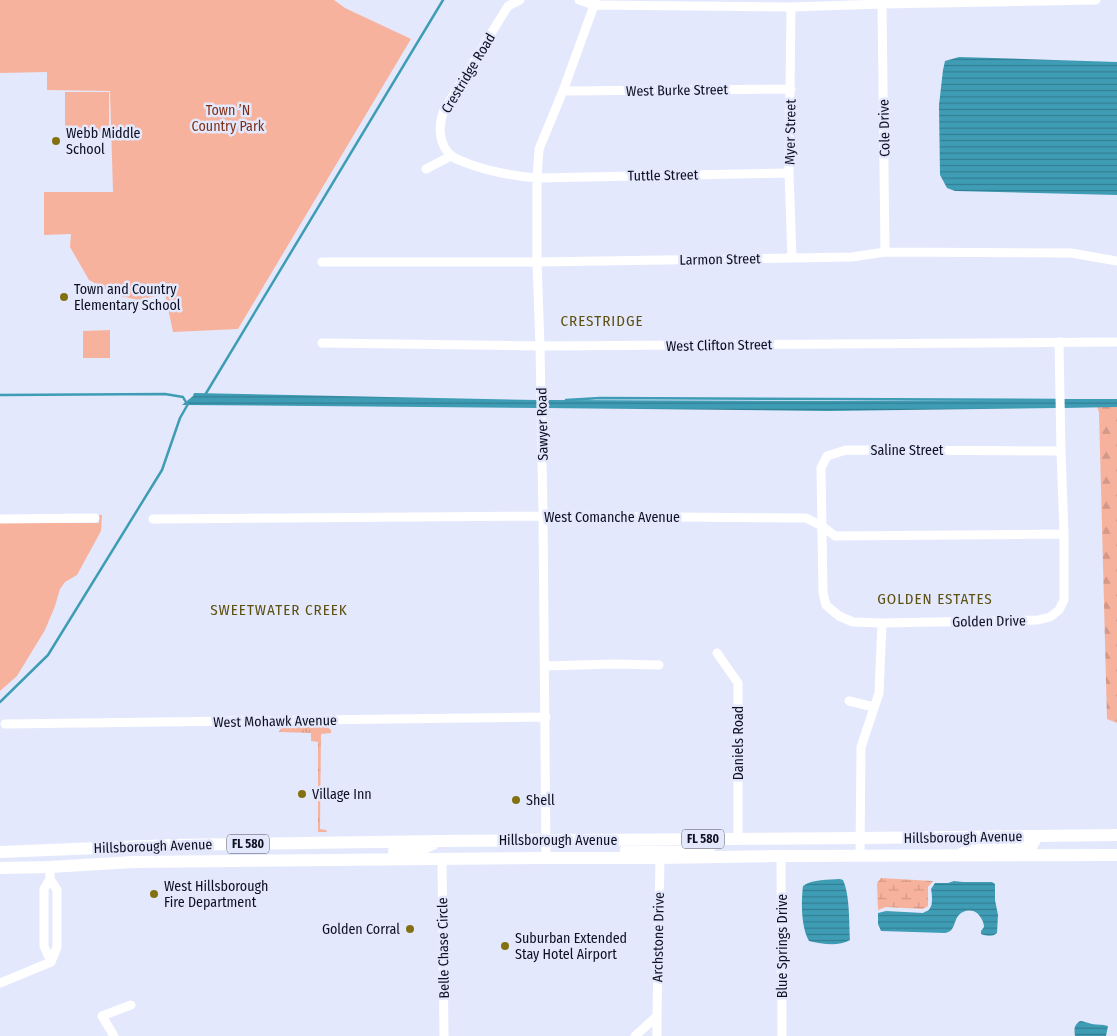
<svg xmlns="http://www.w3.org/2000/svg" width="1117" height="1036" viewBox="0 0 1117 1036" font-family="'Fira Sans Condensed',sans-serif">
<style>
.grass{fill:url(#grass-tufts)}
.forest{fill:url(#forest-firs)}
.wetland{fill:url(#wetland-marsh)}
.park{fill:#f7b29d}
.water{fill:url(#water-rules)}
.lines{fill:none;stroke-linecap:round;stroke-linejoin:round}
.stream{stroke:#3e9db5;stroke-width:2.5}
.street{stroke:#fff;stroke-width:9}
.primary{stroke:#fff;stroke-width:12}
.poi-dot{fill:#837111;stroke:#e4e8fc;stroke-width:2}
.labels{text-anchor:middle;stroke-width:5;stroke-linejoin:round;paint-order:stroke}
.shield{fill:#e4e8fc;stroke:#4e5062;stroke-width:1}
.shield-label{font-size:12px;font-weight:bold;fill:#0e0f20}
.street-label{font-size:14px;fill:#0e0f20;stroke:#e4e8fc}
.park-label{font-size:14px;fill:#7e311a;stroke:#e4e8fc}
.poi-label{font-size:14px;fill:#0e0f20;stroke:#e4e8fc;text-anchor:start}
.neighbourhood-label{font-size:15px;letter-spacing:1px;fill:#5c5012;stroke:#e4e8fc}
</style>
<defs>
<pattern id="grass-tufts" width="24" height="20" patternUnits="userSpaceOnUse" patternTransform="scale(1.25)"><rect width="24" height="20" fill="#f7b29d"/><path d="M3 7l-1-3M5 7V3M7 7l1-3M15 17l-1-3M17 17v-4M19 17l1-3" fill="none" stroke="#d39887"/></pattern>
<pattern id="forest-firs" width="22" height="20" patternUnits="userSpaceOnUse" patternTransform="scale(1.25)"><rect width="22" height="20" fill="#f7b29d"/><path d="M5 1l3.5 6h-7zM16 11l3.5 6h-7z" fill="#d39887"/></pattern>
<pattern id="wetland-marsh" width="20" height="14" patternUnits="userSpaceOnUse" patternTransform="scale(1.25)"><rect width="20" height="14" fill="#f7b29d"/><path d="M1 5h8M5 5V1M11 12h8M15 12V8" fill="none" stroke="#d39887"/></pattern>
<pattern id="water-rules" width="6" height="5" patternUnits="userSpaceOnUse" patternTransform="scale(1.25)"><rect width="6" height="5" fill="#3e9db5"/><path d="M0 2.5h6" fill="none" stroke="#327e93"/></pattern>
</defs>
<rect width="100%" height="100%" fill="#e4e8fc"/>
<!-- grass -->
<path class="grass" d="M 285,726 L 326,726 L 331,730 L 331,733 L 321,734 L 320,829 L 326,830 L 327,832 L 318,832 L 318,742 L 311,741 L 311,733 L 279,732 L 281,728 Z"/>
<!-- forest -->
<path class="forest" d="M 1097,407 L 1117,407 L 1117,723 L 1107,719 L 1099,412 Z"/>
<!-- wetland -->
<path class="wetland" d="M 881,878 L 933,881 L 928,887 L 928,906 L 923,909 L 886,907 L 878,910 L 877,883 Z"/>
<!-- park -->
<path class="park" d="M 0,0 L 334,0 L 345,8 L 411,39 L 238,329 L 173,332 L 165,294 L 138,300 L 116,295 L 89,280 L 70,247 L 71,234 L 44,235 L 44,192 L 113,192 L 110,91 L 47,90 L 47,72 L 0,73 Z
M 65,92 L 109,92 L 109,133 L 65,134 Z
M 110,330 L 110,358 L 83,358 L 83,331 Z
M 99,515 L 102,515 L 101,531 L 77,575 L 65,582 L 60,589 L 55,606 L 45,630 L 17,676 L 0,691 L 0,523 L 99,523 Z"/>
<!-- water -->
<path class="water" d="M 959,57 L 1117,62 L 1117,195 L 955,191 L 947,188 L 940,175 L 939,105 L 943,70 L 945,61 Z
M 194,393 L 537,400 L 538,408 L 182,405 L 193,396 Z
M 1064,399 L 1117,399 L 1117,407 L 1064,408 Z
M 545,400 L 832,401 L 1056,400 L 1056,408 L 827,411 L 545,408 Z
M 840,879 L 843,880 C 850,895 849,923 850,940 C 838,947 822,944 809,941 C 801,927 801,902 803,886 C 812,879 829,880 840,879 Z
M 954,881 L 963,882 L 992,882 L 995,884 L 995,900 L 998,915 L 997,933 C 993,937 986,936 981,934 L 981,931 L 984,927 C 984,922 981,917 977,913 C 972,909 963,910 959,915 C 955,919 955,925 952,929 C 950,932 948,932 945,933 L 881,931 L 878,924 L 878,913 L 886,911 L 923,913 C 926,911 929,911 930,908 C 933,905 932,893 931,889 L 935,883 L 948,883 Z
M 1080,1021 C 1084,1021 1087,1023 1092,1024 C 1097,1025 1102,1024 1108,1026 L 1106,1036 L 1075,1036 C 1074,1029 1074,1025 1080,1021 Z"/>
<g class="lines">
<!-- stream -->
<path class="stream" d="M 0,395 L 165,394 L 183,397 L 187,404
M 205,395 L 443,0
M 566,400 L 600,398 L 1057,400
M 0,702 L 48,655 L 162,470 L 180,418 L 188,404"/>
<!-- street -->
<path class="street" d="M 520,0 L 508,6 L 444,110 C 438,125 438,146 453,157 C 460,161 467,163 475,166 C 496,173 514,176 537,178 L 789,173
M 579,0 L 594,5 L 791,7 L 882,4 L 1096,0
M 882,4 L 885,252
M 791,7 L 789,173 L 792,258
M 563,91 L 791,89
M 426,169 L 451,156
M 322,262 L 537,262 L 852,257 L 885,252 L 1071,253 L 1117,261
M 1059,342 L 1061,451 L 1064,534 L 1064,600 L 1059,610 L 1050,617 L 1038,620 L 882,623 L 853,622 L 839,616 L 826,605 L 823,593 L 821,468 L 827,456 L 846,450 L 1061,451
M 322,343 L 540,346 L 1117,342
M 0,519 L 95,518
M 153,519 L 543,516 L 806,518 L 822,526 L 835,536 L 1064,534
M 717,653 L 738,683 L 738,839
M 545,666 L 614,664 L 659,665
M 849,701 L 874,707
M 5,724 L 546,717
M 781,856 L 782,1036
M 860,856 L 861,747 L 879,693 L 882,623
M 546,858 L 543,516 L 540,346 L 537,262 L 537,178 L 539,149 L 563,91 L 596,0
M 442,859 L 444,1036
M 50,879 L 44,889 L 44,946 L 51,962
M 0,983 L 51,962 L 57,947 L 57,890 L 50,879 L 50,867
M 657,1016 L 660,858
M 114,1036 L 102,1016 L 131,1005
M 635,1036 L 657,1016 L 657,1036"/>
<!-- primary -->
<path class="primary" d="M 626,850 L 661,849 L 674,841
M 394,851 L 416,851 L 433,844
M 0,852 L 171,845 L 440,841 L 860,838 L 1117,835
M 961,854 L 977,846 L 1032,845 L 1037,836
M 662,857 L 678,848 L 710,847
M 0,868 L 50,867 L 133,862 L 546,858 L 660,858 L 781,856 L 1117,855"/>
</g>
<!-- markers -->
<g class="poi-dot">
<circle cx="56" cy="141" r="5"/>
<circle cx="64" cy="297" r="5"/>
<circle cx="302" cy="794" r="5"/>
<circle cx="516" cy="800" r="5"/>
<circle cx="154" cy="894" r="5"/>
<circle cx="410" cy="929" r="5"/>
<circle cx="505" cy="946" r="5"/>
</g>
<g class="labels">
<!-- shield labels -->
<g class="shield">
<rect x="682" y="829.5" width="42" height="19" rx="4"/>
<rect x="227" y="834.5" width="42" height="19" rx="4"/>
</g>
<g class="shield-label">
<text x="703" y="843">FL 580</text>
<text x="248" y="848">FL 580</text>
</g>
<!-- street labels -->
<g class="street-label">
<text transform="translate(468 73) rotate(-59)" y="5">Crestridge Road</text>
<text transform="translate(677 90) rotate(-1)" y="5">West Burke Street</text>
<text transform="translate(884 128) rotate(-91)" y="5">Cole Drive</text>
<text transform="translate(790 132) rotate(-89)" y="5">Myer Street</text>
<text transform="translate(663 175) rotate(-1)" y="5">Tuttle Street</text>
<text transform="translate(720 259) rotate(-1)" y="5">Larmon Street</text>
<text transform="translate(719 345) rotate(-1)" y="5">West Clifton Street</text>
<text transform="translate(542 424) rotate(-91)" y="5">Sawyer Road</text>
<text x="907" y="455">Saline Street</text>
<text x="612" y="522">West Comanche Avenue</text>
<text transform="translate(989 621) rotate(-1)" y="5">Golden Drive</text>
<text transform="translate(275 721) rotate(-1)" y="5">West Mohawk Avenue</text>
<text transform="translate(738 743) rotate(-90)" y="5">Daniels Road</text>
<text transform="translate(963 837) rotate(-1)" y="5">Hillsborough Avenue</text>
<text x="558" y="845">Hillsborough Avenue</text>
<text transform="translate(153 846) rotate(-2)" y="5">Hillsborough Avenue</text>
<text transform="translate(658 937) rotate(-89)" y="5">Archstone Drive</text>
<text transform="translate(782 946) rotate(-90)" y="5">Blue Springs Drive</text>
<text transform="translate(443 948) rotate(-91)" y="5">Belle Chase Circle</text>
</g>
<!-- park labels -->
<g class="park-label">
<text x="228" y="115">Town ’N<tspan x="228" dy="16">Country Park</tspan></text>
</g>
<!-- poi labels -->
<g class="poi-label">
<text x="66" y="138">Webb Middle<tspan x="66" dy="16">School</tspan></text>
<text x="74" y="294">Town and Country<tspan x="74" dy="16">Elementary School</tspan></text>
<text x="312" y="799">Village Inn</text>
<text x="526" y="805">Shell</text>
<text x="164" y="891">West Hillsborough<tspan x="164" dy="16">Fire Department</tspan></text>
<text x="400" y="934" text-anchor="end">Golden Corral</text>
<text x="515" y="943">Suburban Extended<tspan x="515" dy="16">Stay Hotel Airport</tspan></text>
</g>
<!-- neighbourhood labels -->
<g class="neighbourhood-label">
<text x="602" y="326">CRESTRIDGE</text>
<text x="935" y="604">GOLDEN ESTATES</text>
<text x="279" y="615">SWEETWATER CREEK</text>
</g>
</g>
</svg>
